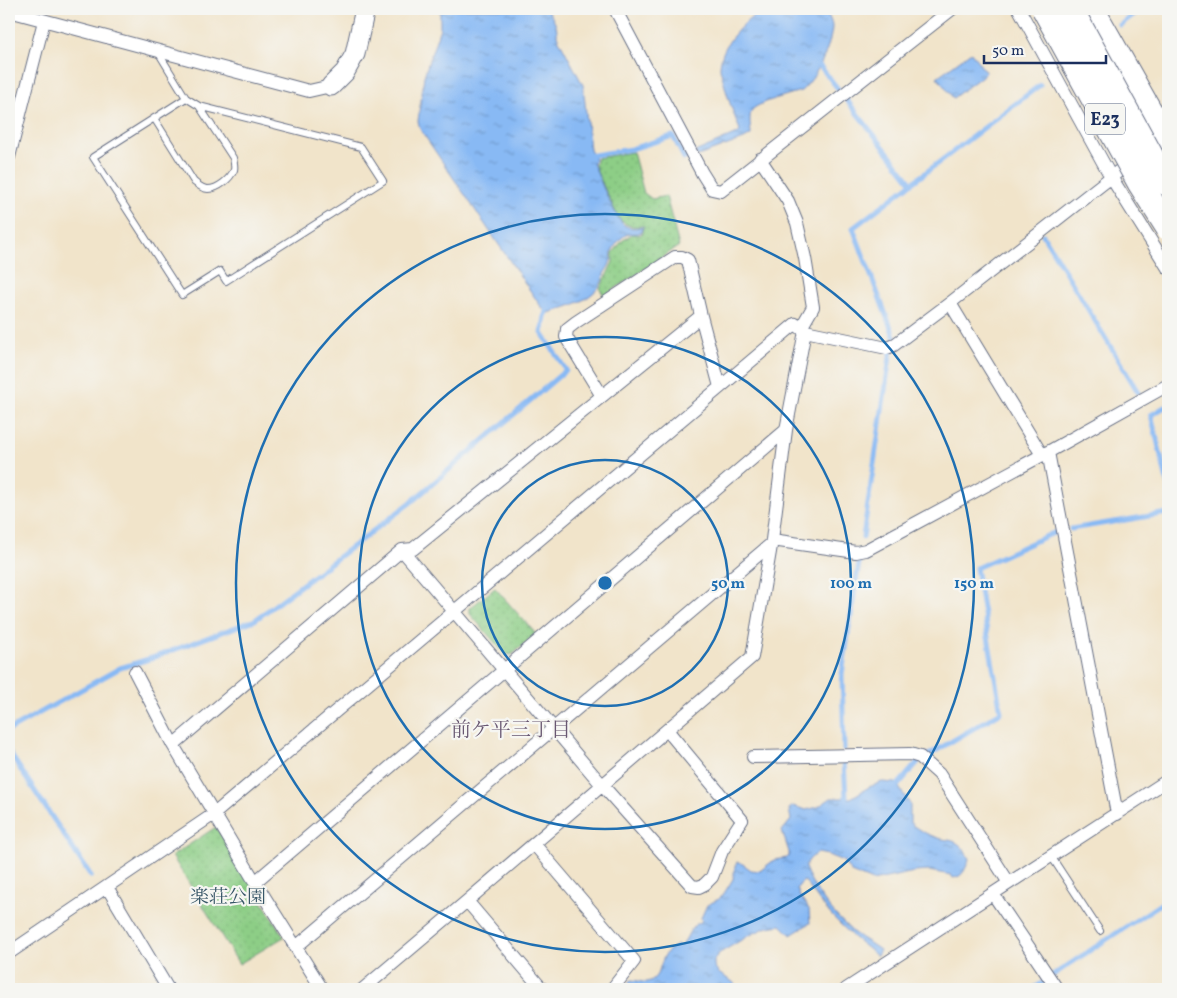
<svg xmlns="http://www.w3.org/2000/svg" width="1177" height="998" viewBox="0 0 1177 998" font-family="Vollkorn,'Noto Serif JP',serif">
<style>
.park{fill:url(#park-dots);stroke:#547e72}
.water{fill:url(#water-ripples);stroke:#5274a9}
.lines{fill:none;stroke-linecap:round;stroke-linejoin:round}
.stream{stroke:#88b9f4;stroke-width:5}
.lane-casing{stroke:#666e84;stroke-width:8}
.street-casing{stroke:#666e84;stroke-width:14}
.secondary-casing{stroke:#666e84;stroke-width:21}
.primary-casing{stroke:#666e84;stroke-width:23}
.lane{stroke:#fff;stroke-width:6}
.street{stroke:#fff;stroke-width:12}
.secondary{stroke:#fff;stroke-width:19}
.primary{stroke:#fff;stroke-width:21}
.highway-bridge-casing{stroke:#666e84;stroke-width:26;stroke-linecap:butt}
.highway-bridge{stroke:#fff;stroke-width:24}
.ring{fill:none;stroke:#1f6fb2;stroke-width:2.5}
.labels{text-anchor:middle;stroke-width:4.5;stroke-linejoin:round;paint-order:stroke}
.shield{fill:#f6f6f2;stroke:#5d6b8a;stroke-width:1}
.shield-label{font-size:18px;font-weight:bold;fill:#1b2f5e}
.park-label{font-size:19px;fill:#385768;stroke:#f6f6f2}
.neighbourhood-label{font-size:20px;fill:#695872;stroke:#f6f6f2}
.centre{fill:#1f6fb2;stroke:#f6f6f2;stroke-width:2.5}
.ring-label{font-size:15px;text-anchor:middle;font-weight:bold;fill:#1f6fb2;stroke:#f6f6f2;stroke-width:4.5;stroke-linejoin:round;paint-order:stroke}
</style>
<defs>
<pattern id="park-dots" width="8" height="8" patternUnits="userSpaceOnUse" patternTransform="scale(1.25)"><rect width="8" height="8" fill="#8dce86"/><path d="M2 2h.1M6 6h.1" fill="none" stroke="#79b176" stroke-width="1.8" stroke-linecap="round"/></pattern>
<pattern id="water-ripples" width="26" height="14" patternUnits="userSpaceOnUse" patternTransform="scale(1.25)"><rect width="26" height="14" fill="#88b9f4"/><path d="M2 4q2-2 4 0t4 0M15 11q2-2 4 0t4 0" fill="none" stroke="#6e97c9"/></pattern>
</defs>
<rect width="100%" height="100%" fill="#f6f6f2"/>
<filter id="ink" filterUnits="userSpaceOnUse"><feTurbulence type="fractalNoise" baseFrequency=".02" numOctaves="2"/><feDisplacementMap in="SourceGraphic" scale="10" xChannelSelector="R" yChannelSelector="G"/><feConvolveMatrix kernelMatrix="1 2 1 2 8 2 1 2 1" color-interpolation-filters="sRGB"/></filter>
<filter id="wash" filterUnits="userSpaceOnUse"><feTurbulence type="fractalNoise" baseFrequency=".0096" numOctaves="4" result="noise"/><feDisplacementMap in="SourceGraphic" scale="20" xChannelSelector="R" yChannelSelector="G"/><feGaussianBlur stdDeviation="1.12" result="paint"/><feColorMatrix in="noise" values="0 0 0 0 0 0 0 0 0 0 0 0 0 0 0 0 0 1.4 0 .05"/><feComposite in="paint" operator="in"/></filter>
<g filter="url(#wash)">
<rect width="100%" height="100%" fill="#f1e4ca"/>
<!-- park -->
<path class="park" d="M 633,152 L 644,193 L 652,199 L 666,196 L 679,246 L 604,296 L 600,289 L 613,262 L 613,253 L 622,241 L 632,234 L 640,235 L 643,233 L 644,226 C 633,226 629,228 619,219 L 597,172 L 595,164 L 597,158 Z
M 495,588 L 536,634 L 512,655 L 505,654 L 470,614 L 470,608 Z
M 216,827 L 284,937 L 239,964 L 172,856 Z"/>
<!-- water -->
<path class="water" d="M 440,9 L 547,9 C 552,17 558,25 557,36 L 583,85 L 590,150 L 595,159 L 593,163 C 597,174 616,219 624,225 C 630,229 636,228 643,227 L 642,232 C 636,235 632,231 624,236 C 619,240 614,246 612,252 C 611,256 612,259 610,263 C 609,267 606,270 604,274 C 603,279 602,283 598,288 C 587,302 566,307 549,313 L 542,308 L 420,129 L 418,121 L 424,76 L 440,28 Z
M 762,9 L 825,9 C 827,14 832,21 832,27 C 831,46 816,79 801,91 C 791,94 757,103 752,110 C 748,116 751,128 751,135 L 744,139 L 698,156 L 695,152 L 739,133 L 740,130 C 733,113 727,96 723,79 C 722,75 720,71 720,67 C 721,43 744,23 762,9 Z
M 971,52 L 986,73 L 953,98 L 937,77 Z
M 882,782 L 896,783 L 910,804 L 910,823 C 919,831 931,836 942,839 C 947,840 953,840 957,843 C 964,847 966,853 969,859 C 966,867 964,877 953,878 L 951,875 L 929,871 L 914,872 L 872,881 L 851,872 L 843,861 L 828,855 L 818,853 C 811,857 807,861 805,868 C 815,893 834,915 854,933 C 862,939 872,944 880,950 L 877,956 L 853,937 L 833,917 L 820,902 L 805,881 L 802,882 L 797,888 L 799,895 L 809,909 L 810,923 L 791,935 L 781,925 L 767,927 L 748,936 L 718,954 L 714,960 L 714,965 L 716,970 L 720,974 L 733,982 L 738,989 L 622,989 L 631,980 C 636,980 643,983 647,982 C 659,980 660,964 665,955 C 668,950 672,948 677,945 L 680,946 C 686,941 688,934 692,928 C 695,924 698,924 702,921 L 701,918 L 707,905 L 719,899 L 723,895 L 733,879 L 735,866 L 737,862 L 740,862 L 751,870 L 760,871 L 774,860 L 787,858 L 789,856 L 789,852 L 782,831 L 791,820 L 789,809 L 793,806 L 806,810 L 818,807 L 831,798 L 851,798 L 869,787 Z"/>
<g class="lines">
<!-- stream -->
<path class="stream" d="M 1120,25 L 1141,9
M 820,66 L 839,90
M 845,98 L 912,183
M 588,156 L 631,149 L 673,136 L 684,158 L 688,157
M 1043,235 L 1138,392
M 894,336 L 853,228 L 1040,85
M 1168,405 L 1151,415 L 1168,485
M 1071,529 L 1168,513
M 863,537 L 891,350
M 9,730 L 120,668 L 152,658 L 255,620 L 410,503 L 566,370 L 542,333 L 546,311
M 844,749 L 842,674 L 859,563
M 9,752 L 91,876
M 927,756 L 1001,712 L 976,568 L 1058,531
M 844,761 L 846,798
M 898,785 L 918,762
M 1053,975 L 1168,899
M 1033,989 L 1045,981"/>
</g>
</g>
<g filter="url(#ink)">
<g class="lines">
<!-- lane casing -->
<g class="lane-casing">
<path id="lane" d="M 158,52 L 186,98 L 93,157 L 182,295 L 220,271 L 226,281 L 383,181 L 361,147 L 199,106 L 186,98
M 154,118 L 194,182 C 198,185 202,189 208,189 C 218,189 230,179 234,170 C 235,166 234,163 233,158 L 199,106
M 1051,856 L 1100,931"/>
</g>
<!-- street casing -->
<g class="street-casing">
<path id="street" d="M 615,9 L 702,173 L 712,189 L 721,191 L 952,9
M 1019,9 L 1111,177 L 1168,268
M 9,11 L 309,91 L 331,86
M 9,157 L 44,21
M 760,159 L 788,201 L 797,223 L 805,258 L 813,307 L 801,328
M 950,303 L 1042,455
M 805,331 L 887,348 L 894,345 L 950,303 L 1133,160
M 602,396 L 566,337 L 567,329 L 576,322 L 675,257 L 682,257 L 688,260 L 701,316
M 1048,452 L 1117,814
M 772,540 L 856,552 L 866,550 L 1048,452 L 1168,385
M 402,550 L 602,785 L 692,886 L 699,887 L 705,884 L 712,877 L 722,851 L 742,820 L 667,730
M 135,672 L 173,745
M 753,757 L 910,754 L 920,757 L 939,774 L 1009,883
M 534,844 L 634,961 L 612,989
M 255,882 L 786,430
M 107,887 L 168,989
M 993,894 L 1057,989
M 467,901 L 542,989
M 296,947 L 771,544
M 9,953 L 214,814 L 795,324 L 805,331 L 786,430 L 772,540 L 752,657 L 467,901 L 363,989
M 322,989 L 255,882 L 173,745 L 402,550 L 413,549 L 701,316 L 720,387
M 846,989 L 1168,780"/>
</g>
<!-- secondary casing -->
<g class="secondary-casing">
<path id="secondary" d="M 331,86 L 345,72 L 355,54 L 365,9"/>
</g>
<!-- primary casing -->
<g class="primary-casing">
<path id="primary" d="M 1094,9 L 1168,140"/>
</g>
<!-- lane -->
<use href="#lane" class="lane"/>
<!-- street -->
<use href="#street" class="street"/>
<!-- secondary -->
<use href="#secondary" class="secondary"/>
<!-- primary -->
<use href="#primary" class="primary"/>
<!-- highway-bridge casing -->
<g class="highway-bridge-casing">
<path id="highway-bridge" d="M 1044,9 L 1139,182 L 1168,228
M 1071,9 L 1159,170 L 1168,184"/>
</g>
<!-- highway-bridge -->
<use href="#highway-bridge" class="highway-bridge"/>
</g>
</g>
<!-- distance rings -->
<g class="ring">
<circle cx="605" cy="583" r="123"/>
<circle cx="605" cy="583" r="246"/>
<circle cx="605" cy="583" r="369"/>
</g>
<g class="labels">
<!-- shield labels -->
<rect class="shield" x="1085" y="103.5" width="40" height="31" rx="4"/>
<g class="shield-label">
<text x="1105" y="125">E23</text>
</g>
<!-- park labels -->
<g class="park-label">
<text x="228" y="903">楽荘公園</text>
</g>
<!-- neighbourhood labels -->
<g class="neighbourhood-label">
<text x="511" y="736">前ケ平三丁目</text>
</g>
</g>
<circle cx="605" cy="583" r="8" class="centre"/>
<g class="ring-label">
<text x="728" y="588">50 m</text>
<text x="851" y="588">100 m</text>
<text x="974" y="588">150 m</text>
</g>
<!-- margin -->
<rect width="1177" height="998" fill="none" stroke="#f6f6f2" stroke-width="30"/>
<!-- scale -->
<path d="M984 55v8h122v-8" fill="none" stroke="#1b2f5e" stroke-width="2.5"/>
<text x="992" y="55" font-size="15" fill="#1b2f5e" stroke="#f6f6f2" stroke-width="4" paint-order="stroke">50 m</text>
</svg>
